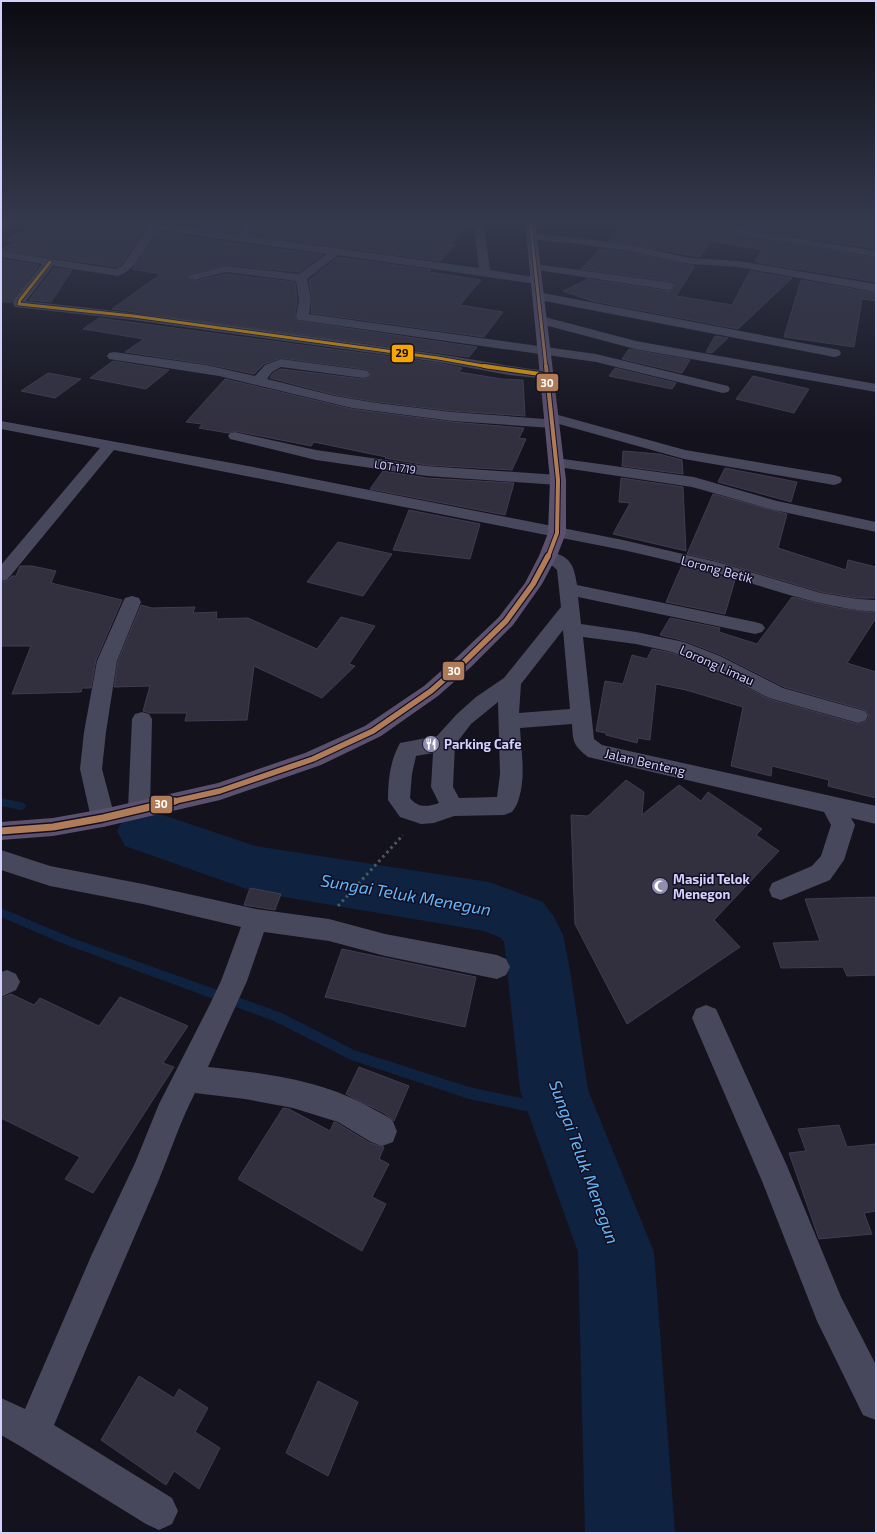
<svg xmlns="http://www.w3.org/2000/svg" width="877" height="1534" viewBox="0 0 877 1534" font-family="'Exo 2',sans-serif">
<style>
.lines{fill:none;stroke-linecap:round;stroke-linejoin:round}
.stream{fill:#0f2341;fill-rule:evenodd}
.river{fill:#0f2341;fill-rule:evenodd}
.building{fill:#32303f;stroke:#403c50}
.path{stroke:#4a5964;stroke-width:3;stroke-dasharray:2.5 3.5;stroke-linecap:butt}
.minor{fill:#48485d;fill-rule:evenodd}
.major{fill:#5b516f;fill-rule:evenodd}
.bus-1-far1-casing{stroke:#110e21;stroke-width:4.5}
.bus-1-casing{stroke:#110e21;stroke-width:6}
.bus-2-far3-casing{stroke:#110e21;stroke-width:4.5}
.bus-2-far2-casing{stroke:#110e21;stroke-width:6}
.bus-2-far1-casing{stroke:#110e21;stroke-width:8}
.bus-2-casing{stroke:#110e21;stroke-width:10}
.bus-1-far1{stroke:#f7a600;stroke-width:3}
.bus-1{stroke:#f7a600;stroke-width:4}
.bus-2-far3{stroke:#b07c57;stroke-width:3}
.bus-2-far2{stroke:#b07c57;stroke-width:4}
.bus-2-far1{stroke:#b07c57;stroke-width:5.5}
.bus-2{stroke:#b07c57;stroke-width:7}
.labels{text-anchor:middle;stroke-width:3;stroke-linejoin:round;paint-order:stroke}
.far-street-label{font-size:11px;fill:#d4d0fd;stroke:#110e21}
.street-label{font-size:13px;fill:#d4d0fd;stroke:#110e21}
.poi-label{font-size:13px;font-weight:bold;fill:#d4d0fd;stroke:#110e21;text-anchor:start}
.near-water-label{font-size:17px;font-style:italic;fill:#62b7f9;stroke:#110e21}
.line-badge{stroke:#110e21;stroke-width:1.5}
.badge-label{font-size:11px;text-anchor:middle;font-weight:bold;fill:#fff}
.pale-badge-label{font-size:11px;text-anchor:middle;font-weight:bold;fill:#111}
</style>
<rect width="100%" height="100%" fill="#14121d"/>
<g class="lines">
<!-- stream -->
<path class="stream" d="M 1,798 L 24,803 L 26,806 L 24,809 L 21,810 L 1,806 Z
M 1,908 L 72,938 L 282,1013 L 354,1050 L 469,1087 L 563,1107 L 567,1109 L 569,1113 L 567,1117 L 563,1119 L 469,1099 L 351,1060 L 274,1021 L 64,944 L 1,917 Z"/>
<!-- river -->
<path class="river" d="M 145,809 L 255,846 L 489,882 L 543,902 L 554,917 L 563,935 L 570,970 L 588,1090 L 654,1252 L 675,1533 L 585,1533 L 578,1252 L 520,1090 L 504,942 L 501,938 L 484,931 L 255,892 L 125,846 L 117,831 L 125,816 Z"/>
</g>
<!-- building -->
<path class="building" d="M 44,221 L 77,221 L 145,230 L 121,265 L 117,267 L 1,250 L 14,242 L 7,240 Z
M 203,221 L 245,221 L 238,233 L 199,228 Z
M 258,221 L 408,221 L 466,228 L 451,244 L 455,245 L 440,261 L 251,235 Z
M 627,221 L 718,221 L 726,231 L 740,236 L 876,258 L 876,282 L 803,270 L 805,266 L 801,270 L 755,262 L 762,250 L 710,241 L 700,257 L 608,241 Z
M 732,221 L 845,221 L 851,225 L 876,228 L 876,249 L 742,228 L 735,225 Z
M 158,232 L 323,255 L 299,272 L 226,265 L 191,274 L 188,277 L 191,280 L 195,281 L 226,274 L 295,282 L 297,300 L 295,317 L 298,321 L 477,347 L 469,357 L 112,309 L 161,274 L 132,269 L 141,258 Z
M 600,249 L 634,253 L 695,266 L 676,296 L 732,305 L 750,271 L 792,278 L 738,329 L 592,301 L 563,291 L 588,279 L 668,291 L 672,290 L 675,287 L 673,282 L 668,281 L 581,269 Z
M 338,257 L 431,270 L 429,272 L 481,280 L 460,305 L 503,312 L 484,337 L 311,313 L 312,300 L 309,280 Z
M 1,259 L 39,265 L 12,302 L 1,302 Z
M 54,268 L 72,270 L 51,302 L 29,300 Z
M 801,280 L 876,293 L 876,301 L 862,299 L 854,347 L 784,337 Z
M 99,318 L 438,363 L 462,368 L 459,372 L 502,379 L 523,380 L 525,416 L 452,411 L 377,402 L 335,395 L 270,378 L 273,373 L 281,369 L 363,379 L 368,378 L 371,373 L 368,370 L 363,369 L 281,358 L 264,364 L 254,374 L 206,364 L 125,352 L 144,339 L 83,329 Z
M 715,336 L 728,338 L 712,353 L 706,352 Z
M 629,349 L 635,350 L 690,360 L 682,373 L 622,359 Z
M 113,361 L 169,370 L 146,389 L 90,378 Z
M 615,368 L 676,383 L 672,389 L 609,376 Z
M 48,373 L 81,379 L 55,398 L 21,391 Z
M 753,376 L 782,383 L 809,389 L 794,413 L 736,399 Z
M 225,379 L 352,409 L 452,422 L 524,428 L 519,438 L 526,439 L 512,470 L 427,465 L 385,458 L 386,457 L 314,442 L 311,446 L 235,431 L 228,433 L 199,428 L 202,424 L 186,422 Z
M 623,451 L 659,454 L 682,460 L 683,474 L 622,466 Z
M 725,468 L 797,482 L 791,502 L 718,482 Z
M 383,471 L 427,478 L 514,483 L 505,515 L 370,489 Z
M 621,478 L 683,487 L 686,551 L 613,534 L 630,503 L 619,502 Z
M 713,494 L 787,514 L 778,548 L 846,570 L 848,560 L 876,567 L 876,598 L 858,598 L 821,592 L 717,561 L 687,554 Z
M 409,510 L 480,524 L 470,559 L 393,550 Z
M 338,542 L 392,554 L 363,596 L 307,582 Z
M 682,565 L 735,580 L 725,614 L 666,602 Z
M 20,566 L 32,566 L 56,571 L 51,583 L 122,600 L 96,660 L 91,688 L 82,688 L 81,692 L 12,694 L 31,646 L 1,646 L 1,582 L 7,581 L 12,576 L 16,576 Z
M 792,597 L 838,608 L 876,613 L 876,618 L 847,663 L 876,672 L 876,798 L 828,786 L 829,780 L 772,766 L 771,776 L 731,766 L 743,707 L 686,690 L 656,684 L 650,740 L 638,738 L 637,743 L 606,735 L 606,733 L 596,731 L 605,681 L 623,684 L 632,655 L 647,659 L 652,649 L 672,653 L 705,667 L 769,699 L 858,724 L 865,722 L 869,717 L 865,710 L 784,687 L 721,655 L 685,641 L 660,635 L 670,618 L 720,628 L 719,632 L 757,644 Z
M 141,605 L 152,608 L 195,607 L 193,613 L 217,612 L 216,619 L 248,618 L 317,649 L 341,617 L 375,626 L 349,664 L 355,666 L 322,698 L 254,666 L 247,720 L 185,721 L 187,713 L 150,713 L 143,711 L 150,686 L 114,687 L 118,661 Z
M 626,780 L 644,792 L 642,815 L 679,785 L 701,801 L 708,792 L 762,829 L 756,835 L 779,851 L 714,920 L 740,947 L 627,1024 L 575,924 L 571,815 L 588,816 Z
M 250,888 L 281,894 L 275,910 L 244,905 Z
M 876,897 L 876,975 L 847,976 L 843,967 L 781,968 L 773,943 L 820,941 L 805,899 Z
M 342,949 L 476,977 L 465,1027 L 325,997 Z
M 11,994 L 34,1005 L 40,998 L 99,1026 L 120,997 L 188,1026 L 163,1063 L 174,1067 L 93,1193 L 65,1179 L 80,1157 L 1,1118 L 1,998 Z
M 359,1067 L 409,1086 L 394,1121 L 384,1113 L 346,1094 Z
M 283,1108 L 289,1109 L 330,1131 L 334,1122 L 337,1123 L 370,1143 L 384,1147 L 379,1159 L 389,1164 L 372,1197 L 386,1204 L 362,1251 L 238,1179 Z
M 839,1125 L 847,1147 L 876,1144 L 876,1211 L 864,1213 L 872,1234 L 819,1239 L 789,1153 L 806,1151 L 798,1129 Z
M 139,1376 L 174,1398 L 179,1389 L 208,1408 L 195,1432 L 220,1448 L 199,1489 L 174,1471 L 166,1485 L 101,1440 Z
M 318,1381 L 358,1402 L 328,1476 L 286,1453 Z"/>
<g class="lines">
<!-- path -->
<path class="path" d="M 338,906 L 403,835"/>
<!-- minor -->
<path class="minor" d="M 1,221 L 12,221 L 5,229 L 1,230 Z
M 113,221 L 140,221 L 239,235 L 247,221 L 257,221 L 249,236 L 479,268 L 474,228 L 449,224 L 444,221 L 483,221 L 490,270 L 540,278 L 542,280 L 540,282 L 536,284 L 338,255 L 307,279 L 311,300 L 309,314 L 596,354 L 728,386 L 730,389 L 728,392 L 723,393 L 596,362 L 298,320 L 296,317 L 299,300 L 296,281 L 226,272 L 195,280 L 191,279 L 189,277 L 191,275 L 226,266 L 299,274 L 327,254 L 158,230 C 148,244 134,272 118,276 L 53,266 L 26,301 C 163,315 300,335 437,354 C 474,359 510,367 547,371 L 552,372 L 554,375 L 552,378 L 547,379 L 509,375 L 438,362 L 133,320 L 15,307 L 13,304 L 14,300 L 42,264 L 1,257 L 1,251 L 116,269 L 122,266 L 148,228 L 118,224 Z
M 719,221 L 730,221 L 734,226 L 742,229 L 876,251 L 876,257 L 740,235 L 726,230 Z
M 846,221 L 876,221 L 876,227 L 851,224 Z
M 532,234 L 572,237 L 634,246 L 690,258 L 738,261 L 876,284 L 876,292 L 738,267 L 690,264 L 634,252 L 572,243 L 528,239 L 527,237 L 528,235 Z
M 535,264 L 668,282 L 672,283 L 674,286 L 672,289 L 668,290 L 531,269 L 529,267 L 531,265 Z
M 538,292 L 834,349 L 839,350 L 841,353 L 839,356 L 834,357 L 534,299 L 532,296 L 534,293 Z
M 541,316 L 636,341 L 876,384 L 876,392 L 635,349 L 537,323 L 535,320 L 537,317 Z
M 114,352 L 206,365 L 255,376 L 265,365 L 281,359 L 363,370 L 368,371 L 370,374 L 368,377 L 363,378 L 281,367 L 272,372 L 267,379 L 335,396 L 377,403 L 452,412 L 545,419 L 544,417 L 546,414 L 551,413 L 685,450 L 834,475 L 840,477 L 842,480 L 840,483 L 834,485 L 684,459 L 559,424 L 557,427 L 552,428 L 452,421 L 352,408 L 219,376 L 109,359 L 107,356 L 109,353 Z
M 1,421 L 248,466 L 623,540 L 717,562 L 821,593 L 858,599 L 876,600 L 876,612 C 824,608 777,591 727,576 C 693,566 658,558 623,550 L 114,450 L 7,580 L 1,581 L 1,565 L 100,448 L 1,429 Z
M 235,432 L 316,450 L 427,466 L 558,475 L 564,477 L 566,480 L 564,483 L 558,485 L 427,476 L 316,460 L 230,439 L 228,436 L 230,433 Z
M 556,458 L 694,477 L 777,501 L 876,522 L 876,532 L 774,510 L 692,487 L 551,466 L 548,463 L 551,460 Z
M 548,551 C 570,556 574,564 577,585 L 755,622 L 762,624 L 765,628 L 762,632 L 755,634 L 578,597 L 581,624 L 636,632 L 684,642 L 720,656 L 783,688 L 865,711 L 868,716 L 865,721 L 858,723 L 769,698 L 706,666 L 672,652 L 636,644 L 583,637 L 594,739 L 602,745 L 876,806 L 876,824 L 851,818 L 855,825 L 844,860 L 830,880 L 781,900 L 772,897 L 769,890 L 772,883 L 812,866 L 821,856 L 831,825 L 824,812 L 588,757 C 573,745 573,742 572,724 L 520,728 C 521,750 526,776 519,798 C 518,803 515,808 512,812 L 504,815 L 454,816 L 434,823 L 421,824 L 400,817 L 388,800 C 388,780 390,761 400,743 L 437,736 L 457,714 L 476,697 L 504,678 L 561,607 L 557,570 C 552,564 544,563 539,556 L 542,552 ZM 563,630 L 570,709 L 519,713 L 521,684 ZM 498,702 L 500,774 L 497,797 L 459,798 L 453,787 L 455,745 L 471,724 ZM 433,753 L 431,787 L 439,803 C 427,807 418,808 410,798 L 412,774 L 416,756 Z
M 132,596 L 139,598 L 141,602 L 117,661 L 106,732 L 102,769 L 115,818 L 111,824 L 103,827 L 95,824 L 91,818 L 80,769 L 84,732 L 97,661 L 123,602 L 125,598 Z
M 142,712 L 149,714 L 152,719 L 150,809 L 147,815 L 139,818 L 131,815 L 128,809 L 132,719 L 135,714 Z
M 1,850 L 50,866 L 143,884 L 256,909 L 329,919 L 385,934 L 497,955 L 506,959 L 510,967 L 506,975 L 497,979 L 385,956 L 329,941 L 264,932 L 247,981 L 208,1067 C 263,1073 324,1080 373,1109 C 379,1112 387,1116 392,1120 C 394,1122 395,1128 397,1131 L 393,1142 L 382,1146 L 371,1142 L 338,1122 L 293,1108 L 245,1099 L 195,1093 C 180,1122 170,1153 158,1182 C 123,1263 88,1344 54,1425 L 172,1498 L 178,1511 L 172,1524 L 159,1530 L 146,1524 L 20,1446 L 1,1435 L 1,1398 L 25,1409 L 92,1254 L 135,1163 L 159,1104 L 209,1006 L 221,981 L 241,927 L 143,904 L 50,886 L 1,870 Z
M 7,970 L 16,974 L 20,982 L 16,990 L 1,997 L 1,972 Z
M 706,1005 L 716,1009 L 787,1166 L 841,1297 L 876,1365 L 876,1420 L 863,1415 L 817,1321 L 762,1181 L 692,1018 L 696,1009 Z"/>
<!-- major -->
<path class="major" d="M 525,221 L 535,221 L 566,480 L 566,533 L 557,556 L 542,584 L 513,625 L 471,667 L 438,696 L 381,736 L 321,765 L 220,800 L 103,827 L 53,836 L 1,840 L 1,822 L 53,818 L 103,809 L 218,783 L 305,753 L 365,726 L 424,686 L 457,657 L 499,617 L 525,583 L 539,556 L 548,533 L 550,480 Z"/>
<!-- bus-1-far1 casing -->
<g class="bus-1-far1-casing">
<path id="bus-1-far1" d="M 50,262 L 20,300 L 19,304 L 133,316 L 438,358 L 489,367"/>
</g>
<!-- bus-1 casing -->
<g class="bus-1-casing">
<path id="bus-1" d="M 484,366 L 547,375"/>
</g>
<!-- bus-2-far3 casing -->
<g class="bus-2-far3-casing">
<path id="bus-2-far3" d="M 530,221 L 546,367"/>
</g>
<!-- bus-2-far2 casing -->
<g class="bus-2-far2-casing">
<path id="bus-2-far2" d="M 546,366 L 558,480 L 557,533 L 548,557"/>
</g>
<!-- bus-2-far1 casing -->
<g class="bus-2-far1-casing">
<path id="bus-2-far1" d="M 171,802 L 220,791 L 313,759 L 373,731 L 431,691 L 464,662 L 506,621 L 533,584 L 548,556"/>
</g>
<!-- bus-2 casing -->
<g class="bus-2-casing">
<path id="bus-2" d="M 1,831 L 53,827 L 103,818 L 175,801"/>
</g>
<!-- bus-1-far1 -->
<use href="#bus-1-far1" class="bus-1-far1"/>
<!-- bus-1 -->
<use href="#bus-1" class="bus-1"/>
<!-- bus-2-far3 -->
<use href="#bus-2-far3" class="bus-2-far3"/>
<!-- bus-2-far2 -->
<use href="#bus-2-far2" class="bus-2-far2"/>
<!-- bus-2-far1 -->
<use href="#bus-2-far1" class="bus-2-far1"/>
<!-- bus-2 -->
<use href="#bus-2" class="bus-2"/>
</g>
<!-- sky -->
<linearGradient id="sky" x2="0" y2="1"><stop stop-color="#0b0a10"/><stop offset="0.51" stop-color="#34394c"/><stop offset="1" stop-color="#34394c" stop-opacity="0"/></linearGradient>
<rect width="877" height="436" fill="url(#sky)"/>
<!-- icons -->
<defs>
<g id="restaurant-disc" transform="scale(0.9)"><circle r="9.5" fill="#918eaf" stroke="#110e21"/><path d="M-5-6h1v4h1v-4h1v4h1v-4h1v5L-1.5 .5V6h-2V.5L-5-1ZM5-6V6H3V1.5H1.5Q1.5-4 5-6Z" fill="#fff"/></g>
<g id="mosque-disc" transform="scale(0.9)"><circle r="9.5" fill="#918eaf" stroke="#110e21"/><path d="M3.5-4.9A6 6 0 1 0 3.5 4.9A5 5 0 1 1 3.5-4.9Z" fill="#fff"/></g>
</defs>
<g fill-rule="evenodd">
<use href="#restaurant-disc" x="431" y="744"/>
<use href="#mosque-disc" x="660" y="886"/>
</g>
<g class="labels">
<!-- far-street labels -->
<g class="far-street-label">
<text transform="translate(395 467) rotate(8)" y="4">LOT 1719</text>
</g>
<!-- street labels -->
<g class="street-label">
<text transform="translate(717 569) rotate(15)" y="5">Lorong Betik</text>
<text transform="translate(717 665) rotate(24)" y="5">Lorong Limau</text>
<text transform="translate(645 762) rotate(13)" y="5">Jalan Benteng</text>
</g>
<!-- poi labels -->
<g class="poi-label">
<text x="444" y="749">Parking Cafe</text>
<text x="673" y="884">Masjid Telok<tspan x="673" dy="15">Menegon</tspan></text>
</g>
<!-- near-water labels -->
<g class="near-water-label">
<text transform="translate(406 895) rotate(10)" y="6">Sungai Teluk Menegun</text>
<text transform="translate(584 1162) rotate(70)" y="6">Sungai Teluk Menegun</text>
</g>
</g>
<g class="line-badge">
<rect x="391" y="344" width="23" height="19" rx="4" fill="#f7a600"/>
<rect x="536" y="373" width="23" height="19" rx="4" fill="#b07c57"/>
<rect x="442" y="661" width="23" height="20" rx="4" fill="#b07c57"/>
<rect x="150" y="795" width="23" height="19" rx="4" fill="#b07c57"/>
</g>
<g class="badge-label">
<text x="547" y="387">30</text>
<text x="454" y="675">30</text>
<text x="161" y="808">30</text>
</g>
<g class="pale-badge-label">
<text x="402" y="357">29</text>
</g>
<!-- border -->
<rect width="877" height="1534" fill="none" stroke="#d4d0fd" stroke-width="4"/>
</svg>
